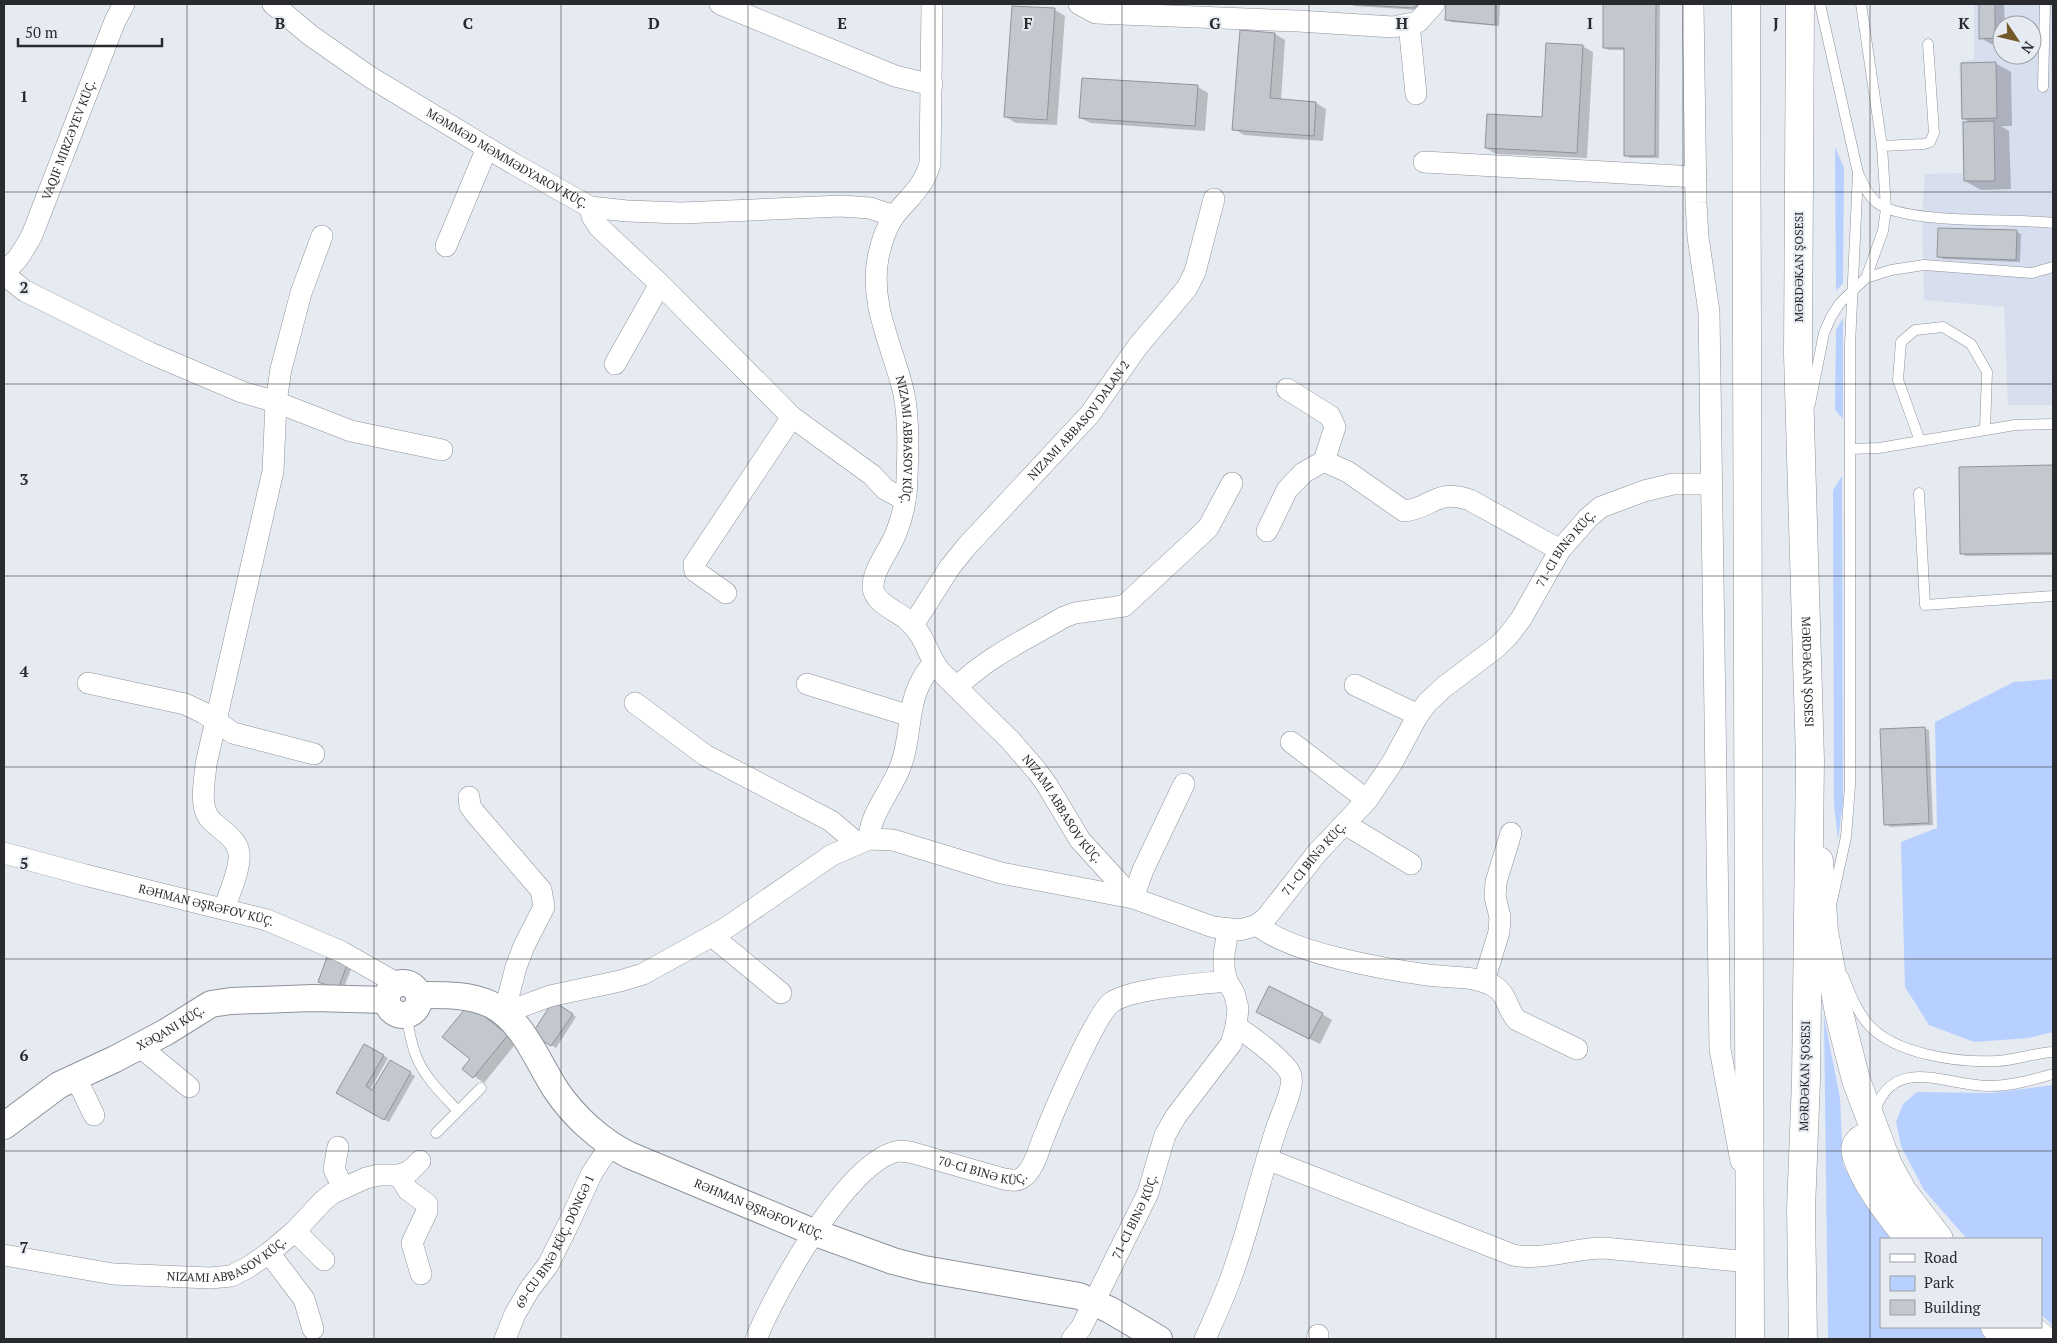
<svg xmlns="http://www.w3.org/2000/svg" width="2057" height="1343" viewBox="0 0 2057 1343" font-family="'PT Serif',serif">
<style>
.built{fill:#d7deed;fill-rule:evenodd}
.green{fill:#b8d0ff}
.shadow{fill:#0003}
.building{fill:#c3c7ce;stroke:#90939b}
.lines{fill:none;stroke-linecap:round;stroke-linejoin:round}
.service-casing{stroke:#8f929a;stroke-width:11}
.minor-casing{stroke:#8f929a;stroke-width:22}
.tertiary-casing{stroke:#8f929a;stroke-width:28}
.secondary-casing{stroke:#8f929a;stroke-width:29}
.motorway-casing{stroke:#8f929a;stroke-width:29}
.service{stroke:#fff;stroke-width:10}
.minor{stroke:#fff;stroke-width:21}
.tertiary{stroke:#fff;stroke-width:26}
.secondary{stroke:#fff;stroke-width:28}
.motorway{stroke:#fff;stroke-width:28}
.grid{fill:none;stroke:#282a2d;stroke-width:1;stroke-opacity:0.55}
.labels{text-anchor:middle;stroke-width:4;stroke-linejoin:round;paint-order:stroke}
.street-label{font-size:12px;fill:#282a2d;stroke:#e6ebf2}
.grid-label{font-size:16px;text-anchor:middle;font-weight:bold;fill:#282a2d;stroke:#e6ebf2;stroke-width:4;stroke-linejoin:round;paint-order:stroke}
</style>
<rect width="100%" height="100%" fill="#e6ebf2"/>
<!-- built -->
<path class="built" d="M 1974,4 L 2053,4 L 2053,405 L 2008,405 L 2004,307 L 1924,300 L 1922,217 L 1925,174 L 1963,173 L 1959,62 L 1974,59 ZM 2002,25 L 2032,25 L 2032,55 L 2002,55 Z"/>
<!-- green -->
<path class="green" d="M 1835,147 L 1844,168 L 1843,283 L 1836,291 Z
M 1843,318 L 1843,419 L 1835,410 L 1836,330 Z
M 1842,476 L 1843,802 L 1838,840 L 1834,805 L 1833,490 Z
M 2053,679 L 2053,1032 L 2029,1038 L 1974,1042 L 1929,1025 L 1905,987 L 1901,842 L 1937,828 L 1935,722 L 2014,682 Z
M 1824,1016 L 1840,1098 L 1843,1165 L 1869,1210 L 1892,1239 L 1881,1239 L 1881,1327 L 1978,1327 L 1992,1339 L 1828,1339 Z
M 2053,1085 L 2053,1326 L 2041,1314 L 2041,1239 L 1967,1239 L 1924,1190 L 1901,1146 L 1896,1122 L 1903,1104 L 1917,1092 L 1992,1093 Z"/>
<!-- shadow -->
<path class="shadow" d="M 1351,4 L 1425,4 L 1418,10 L 1354,6 Z
M 1448,4 L 1500,4 L 1499,26 L 1451,22 L 1447,20 Z
M 1604,4 L 1660,4 L 1659,158 L 1630,158 L 1625,155 L 1625,50 L 1609,50 L 1604,48 Z
M 1980,4 L 2004,4 L 2005,25 L 2002,25 L 2002,44 L 1991,44 L 1981,38 Z
M 1055,10 L 1065,16 L 1057,125 L 1016,123 L 1006,117 Z
M 1275,34 L 1285,40 L 1281,100 L 1316,103 L 1326,109 L 1323,141 L 1244,135 L 1234,129 Z
M 1582,46 L 1593,52 L 1587,158 L 1496,154 L 1486,148 L 1543,118 Z
M 1995,63 L 2011,72 L 2012,126 L 2001,126 L 2009,131 L 2011,189 L 1981,190 L 1965,181 L 1971,123 L 1963,118 Z
M 1198,87 L 1208,93 L 1205,131 L 1091,123 L 1080,118 Z
M 2017,232 L 2021,234 L 2020,262 L 1943,259 L 1938,256 Z
M 2053,467 L 2053,555 L 1966,556 L 1961,553 L 1960,468 Z
M 1924,728 L 1929,730 L 1933,825 L 1890,827 L 1886,824 Z
M 328,959 L 351,969 L 343,990 L 324,984 Z
M 558,1005 L 576,1017 L 556,1048 L 551,1045 Z
M 479,1011 L 517,1042 L 484,1083 L 464,1069 L 472,1059 Z
M 1322,1014 L 1332,1020 L 1320,1044 L 1268,1018 Z
M 365,1045 L 388,1058 L 370,1090 L 373,1092 L 390,1061 L 415,1076 L 389,1122 L 338,1092 Z"/>
<!-- building -->
<path class="building" d="M 1349,4 L 1418,4 L 1413,8 Z
M 1446,4 L 1495,4 L 1495,25 L 1445,20 Z
M 1603,4 L 1656,4 L 1655,156 L 1624,156 L 1624,48 L 1603,48 Z
M 1979,4 L 1995,4 L 1995,38 L 1979,39 Z
M 1012,6 L 1055,8 L 1047,120 L 1004,117 Z
M 1240,30 L 1275,33 L 1270,98 L 1316,102 L 1314,136 L 1232,130 Z
M 1546,43 L 1583,45 L 1577,153 L 1485,148 L 1487,114 L 1542,117 Z
M 1996,62 L 1997,118 L 1962,119 L 1961,63 Z
M 1082,78 L 1198,85 L 1195,126 L 1079,118 Z
M 1994,121 L 1995,181 L 1964,181 L 1963,122 Z
M 1938,228 L 2017,230 L 2016,260 L 1937,257 Z
M 2053,465 L 2053,553 L 1960,554 L 1959,467 Z
M 1925,727 L 1929,823 L 1884,825 L 1880,729 Z
M 327,957 L 347,965 L 338,989 L 318,982 Z
M 1269,986 L 1323,1013 L 1309,1039 L 1256,1012 Z
M 553,1001 L 573,1014 L 551,1046 L 532,1034 Z
M 469,1004 L 508,1035 L 473,1078 L 462,1069 L 470,1059 L 442,1037 Z
M 364,1044 L 384,1055 L 366,1086 L 372,1090 L 390,1060 L 411,1072 L 384,1120 L 336,1093 Z"/>
<g class="lines">
<!-- service casing -->
<g class="service-casing">
<path id="service" d="M 1820,4 L 1858,173 C 1863,183 1867,195 1876,202 C 1903,225 2013,218 2053,223
M 1861,4 L 1882,146 L 1886,209 L 1883,231 L 1866,278
M 2043,87 L 2045,4
M 1882,146 L 1924,144 L 1930,142 L 1934,133 L 1928,44
M 1810,404 L 1824,333 L 1831,317 L 1840,303 L 1866,278 L 1891,270 L 1924,265 L 2032,273 L 2053,267
M 1920,441 L 1898,380 L 1901,342 L 1915,330 L 1943,327 L 1971,344 L 1987,372 L 1985,430
M 1850,449 L 1879,448 L 2015,425 L 2053,424
M 1919,493 L 1925,605 L 2053,596
M 1832,901 L 1846,837 L 1850,786 L 1850,345 L 1858,173
M 1843,976 C 1850,993 1856,1010 1868,1024 C 1894,1054 1958,1063 1997,1061 C 2016,1060 2034,1053 2053,1052
M 406,1015 C 409,1029 411,1045 417,1058 C 425,1078 443,1095 458,1111
M 1874,1114 C 1892,1053 1946,1086 1989,1086 C 2011,1086 2032,1080 2053,1074
M 436,1133 L 481,1088"/>
</g>
<!-- minor casing -->
<g class="minor-casing">
<g id="minor">
<path id="s1" d="M 273,4 L 310,35 L 370,77 L 514,164 L 590,207 L 627,211 L 682,213 L 841,206 L 870,208 L 894,216"/>
<path d="M 720,4 L 895,76 L 932,85"/>
<path id="s2" d="M 932,4 L 930,164 C 923,188 909,197 894,216 C 885,229 881,243 878,258 C 869,306 894,349 904,394 C 909,421 908,451 907,478 C 907,496 903,516 896,533 C 890,550 872,570 873,588 C 874,602 896,611 905,618 C 927,636 925,652 940,671 L 1010,740 L 1037,771 L 1047,785 L 1080,840 L 1133,898 L 1213,927 L 1240,930 L 1257,925 L 1266,918 L 1317,853 L 1367,800 L 1392,763 L 1418,715 L 1427,703 L 1444,687 L 1497,647 L 1508,636 L 1521,619 L 1560,550 L 1588,518 L 1601,507 L 1644,491 L 1673,484 L 1710,484"/>
<path d="M 1079,4 L 1096,13 L 1298,21 L 1393,27 L 1418,22 L 1434,4"/>
<path d="M 1693,4 L 1696,203 L 1698,237 L 1709,312 L 1720,1049 L 1741,1161"/>
<path d="M 1409,24 L 1416,94"/>
<path d="M 1424,162 L 1696,177"/>
<path d="M 590,207 L 592,216 L 599,227 L 660,284 L 792,417 L 872,475 L 885,489 L 905,500"/>
<path d="M 446,246 L 487,148"/>
<path d="M 4,271 L 11,280 L 25,291 L 150,353 L 242,392 L 276,402 L 351,431 L 442,450"/>
<path id="s3" d="M 4,271 C 18,262 24,249 32,235 L 115,21 L 124,4"/>
<path d="M 615,364 L 660,284"/>
<path d="M 1324,461 L 1348,472 L 1404,511 C 1434,508 1435,488 1470,500 L 1560,550"/>
<path d="M 1267,531 L 1287,490 L 1303,473 L 1324,461 L 1335,427 L 1330,416 L 1287,389"/>
<path d="M 726,593 L 695,571 L 694,564 L 792,417"/>
<path id="s4" d="M 913,625 L 950,567 L 967,546 L 1090,414 L 1138,346 L 1187,288 L 1195,272 L 1214,199"/>
<path d="M 88,683 L 185,704 L 204,713 L 233,733 L 314,754"/>
<path d="M 807,684 L 910,716"/>
<path d="M 1355,685 L 1418,715"/>
<path d="M 957,687 C 987,657 1027,639 1064,617 L 1075,613 L 1124,606 L 1208,528 L 1232,483"/>
<path d="M 635,703 L 705,755 L 831,821 L 857,843"/>
<path d="M 1291,742 L 1367,800"/>
<path d="M 469,797 L 470,806 L 474,812 L 541,890 L 544,907 L 524,946 L 516,967 L 504,1013"/>
<path d="M 1345,824 L 1411,864"/>
<path d="M 869,839 C 870,813 892,790 901,765 C 914,729 904,695 934,663"/>
<path id="s5" d="M 4,853 L 85,875 L 267,920 L 342,952 L 398,984"/>
<path d="M 224,909 C 229,894 241,868 239,853 C 237,837 218,829 209,818 C 199,804 205,780 206,764 L 273,471 L 276,402 L 281,369 L 301,293 L 322,236"/>
<path d="M 1257,925 C 1291,953 1383,969 1428,975 C 1449,978 1472,975 1492,985 C 1508,993 1506,1009 1517,1020 L 1577,1049"/>
<path d="M 712,936 L 781,993"/>
<path d="M 1484,981 L 1499,932 L 1500,917 L 1495,897 L 1496,882 L 1511,833"/>
<path d="M 504,1013 L 550,996 L 620,981 L 643,974 L 726,928 L 832,855 L 869,839 L 893,840 L 1001,873 L 1133,898 L 1143,870 L 1184,784"/>
<path d="M 139,1046 L 189,1087"/>
<path d="M 75,1076 L 94,1115"/>
<path d="M 338,1147 L 334,1169 L 343,1188"/>
<path d="M 1267,1159 L 1513,1255 C 1543,1261 1574,1248 1604,1248 L 1749,1262"/>
<path d="M 399,1175 L 408,1190 L 427,1204 L 427,1211 L 412,1243 L 421,1274"/>
<path d="M 295,1231 L 324,1260"/>
<path d="M 269,1253 L 304,1299 L 313,1329"/>
<path id="s6" d="M 4,1255 L 113,1274 L 210,1278 L 231,1276 L 247,1268 L 269,1253 L 295,1231 L 323,1201 L 333,1193 L 366,1178 L 379,1175 L 399,1175 L 410,1171 L 420,1161"/>
<path id="s7" d="M 505,1339 L 515,1314 L 529,1290 L 548,1265 L 569,1223 L 592,1173 L 610,1146"/>
<path id="s8" d="M 756,1339 C 774,1294 848,1159 899,1151 C 902,1151 907,1152 910,1152 L 1004,1179 C 1011,1180 1017,1182 1023,1177 C 1035,1169 1039,1147 1045,1134 C 1054,1111 1096,1013 1112,1002 C 1133,988 1200,984 1227,981"/>
<path id="s9" d="M 1072,1339 L 1081,1328 L 1148,1193 L 1165,1135 L 1176,1116 L 1231,1044 L 1236,1027 L 1238,1008 L 1234,993 L 1227,981 L 1224,969 L 1224,954 L 1228,930"/>
<path d="M 1205,1339 C 1213,1321 1222,1302 1229,1283 C 1249,1231 1260,1176 1278,1124 C 1282,1112 1296,1085 1290,1073 C 1284,1061 1249,1034 1236,1027"/>
<path d="M 1317,1339 L 1318,1335"/>
</g>
</g>
<!-- tertiary casing -->
<g class="tertiary-casing">
<g id="tertiary">
<circle cx="403" cy="999" r="16"/>
<path id="s10" d="M 419,995 C 443,995 467,994 490,1004 C 523,1020 537,1061 556,1090 C 574,1117 601,1141 629,1155 L 813,1232 L 893,1261 L 924,1269 L 1079,1296 L 1110,1310 L 1159,1339"/>
<path id="s11" d="M 4,1126 L 59,1085 L 115,1059 L 166,1032 L 211,1004 L 231,1001 L 313,998 L 387,1000"/>
</g>
</g>
<!-- secondary casing -->
<g class="secondary-casing">
<path id="secondary" d="M 1819,861 L 1824,931 L 1839,1013 L 1856,1080 L 1888,1165 L 1903,1192 L 1939,1239
M 1881,1151 C 1876,1144 1865,1131 1858,1143 C 1855,1146 1855,1150 1856,1154 C 1865,1185 1890,1214 1909,1239
M 1995,1327 L 2009,1339
M 2029,1327 L 2043,1339"/>
</g>
<!-- motorway casing -->
<g class="motorway-casing">
<g id="motorway">
<path d="M 1746,4 L 1750,1339"/>
<path id="s12" d="M 1800,4 L 1798,354 L 1810,760 L 1806,1080 L 1801,1209 L 1803,1339"/>
</g>
</g>
<!-- service -->
<use href="#service" class="service"/>
<!-- minor -->
<use href="#minor" class="minor"/>
<!-- tertiary -->
<use href="#tertiary" class="tertiary"/>
<!-- secondary -->
<use href="#secondary" class="secondary"/>
<!-- motorway -->
<use href="#motorway" class="motorway"/>
</g>
<!-- grid -->
<path class="grid" d="M 187,4 L 187,1339M 374,4 L 374,1339M 561,4 L 561,1339M 748,4 L 748,1339M 935,4 L 935,1339M 1122,4 L 1122,1339M 1309,4 L 1309,1339M 1496,4 L 1496,1339M 1683,4 L 1683,1339M 1870,4 L 1870,1339M 4,192 L 2053,192M 4,384 L 2053,384M 4,576 L 2053,576M 4,767 L 2053,767M 4,959 L 2053,959M 4,1151 L 2053,1151"/>
<g class="labels">
<!-- street labels -->
<g class="street-label">
<text dy="4" stroke="none"><textPath href="#s3" startOffset="148">VAQIF MIRZƏYEV KÜÇ.</textPath></text>
<text dy="4" stroke="none"><textPath href="#s1" startOffset="281">MƏMMƏD MƏMMƏDYAROV KÜÇ.</textPath></text>
<text transform="translate(1799 267) rotate(-90)" y="4">MƏRDƏKAN ŞOSESI</text>
<text dy="4" stroke="none"><textPath href="#s4" startOffset="264">NIZAMI ABBASOV DALAN 2</textPath></text>
<text dy="4" stroke="none"><textPath href="#s2" startOffset="455">NIZAMI ABBASOV KÜÇ.</textPath></text>
<text dy="4" stroke="none"><textPath href="#s2" startOffset="1640">71-CI BINƏ KÜÇ.</textPath></text>
<text dy="4" stroke="none"><textPath href="#s12" startOffset="668">MƏRDƏKAN ŞOSESI</textPath></text>
<text dy="4" stroke="none"><textPath href="#s2" startOffset="904">NIZAMI ABBASOV KÜÇ.</textPath></text>
<text dy="4" stroke="none"><textPath href="#s2" startOffset="1236">71-CI BINƏ KÜÇ.</textPath></text>
<text dy="4" stroke="none"><textPath href="#s5" startOffset="209">RƏHMAN ƏŞRƏFOV KÜÇ.</textPath></text>
<text dy="4" stroke="none"><textPath href="#s11" startOffset="194">XƏQANI KÜÇ.</textPath></text>
<text transform="translate(1805 1076) rotate(-89)" y="4">MƏRDƏKAN ŞOSESI</text>
<text dy="4" stroke="none"><textPath href="#s8" startOffset="328">70-CI BINƏ KÜÇ.</textPath></text>
<text dy="4" stroke="none"><textPath href="#s10" startOffset="422">RƏHMAN ƏŞRƏFOV KÜÇ.</textPath></text>
<text dy="4" stroke="none"><textPath href="#s9" startOffset="138">71-CI BINƏ KÜÇ.</textPath></text>
<text dy="4" stroke="none"><textPath href="#s7" startOffset="110">69-CU BINƏ KÜÇ. DÖNGƏ 1</textPath></text>
<text dy="4" stroke="none"><textPath href="#s6" startOffset="229">NIZAMI ABBASOV KÜÇ.</textPath></text>
</g>
</g>
<g class="grid-label">
<text x="280" y="29">B</text>
<text x="468" y="29">C</text>
<text x="654" y="29">D</text>
<text x="842" y="29">E</text>
<text x="1028" y="29">F</text>
<text x="1215" y="29">G</text>
<text x="1402" y="29">H</text>
<text x="1590" y="29">I</text>
<text x="1776" y="29">J</text>
<text x="1964" y="29">K</text>
<text x="24" y="102">1</text>
<text x="24" y="293">2</text>
<text x="24" y="485">3</text>
<text x="24" y="677">4</text>
<text x="24" y="869">5</text>
<text x="24" y="1061">6</text>
<text x="24" y="1253">7</text>
</g>
<!-- border -->
<rect width="2057" height="1343" fill="none" stroke="#282a2d" stroke-width="10"/>
<!-- legend -->
<rect x="1880" y="1238" width="162" height="90" fill="#e6ebf2" stroke="#9a9ea3"/>
<rect x="1890" y="1254" width="25" height="8" fill="#ffffff" stroke="#9a9ea3"/>
<text x="1924" y="1263" font-size="15" fill="#282a2d">Road</text>
<rect x="1890" y="1276" width="25" height="15" fill="#b8d0ff" stroke="#9a9ea3"/>
<text x="1924" y="1288" font-size="15" fill="#282a2d">Park</text>
<rect x="1890" y="1300" width="25" height="15" fill="#c3c7ce" stroke="#9a9ea3"/>
<text x="1924" y="1313" font-size="15" fill="#282a2d">Building</text>
<!-- north arrow -->
<g transform="translate(2017 40) rotate(125)"><circle r="24" fill="#e6ebf2" stroke="#9a9ea3"/>
<path d="M0-4L9 19L0 12L-9 19Z" fill="#71592a"/>
<text y="-8" font-size="14" font-weight="bold" text-anchor="middle" fill="#282a2d">N</text>
</g>
<!-- scale -->
<path d="M18 38v8h144v-8" fill="none" stroke="#282a2d" stroke-width="2.5"/>
<text x="25" y="38" font-size="15" fill="#282a2d" stroke="#e6ebf2" stroke-width="4" paint-order="stroke">50 m</text>
</svg>
